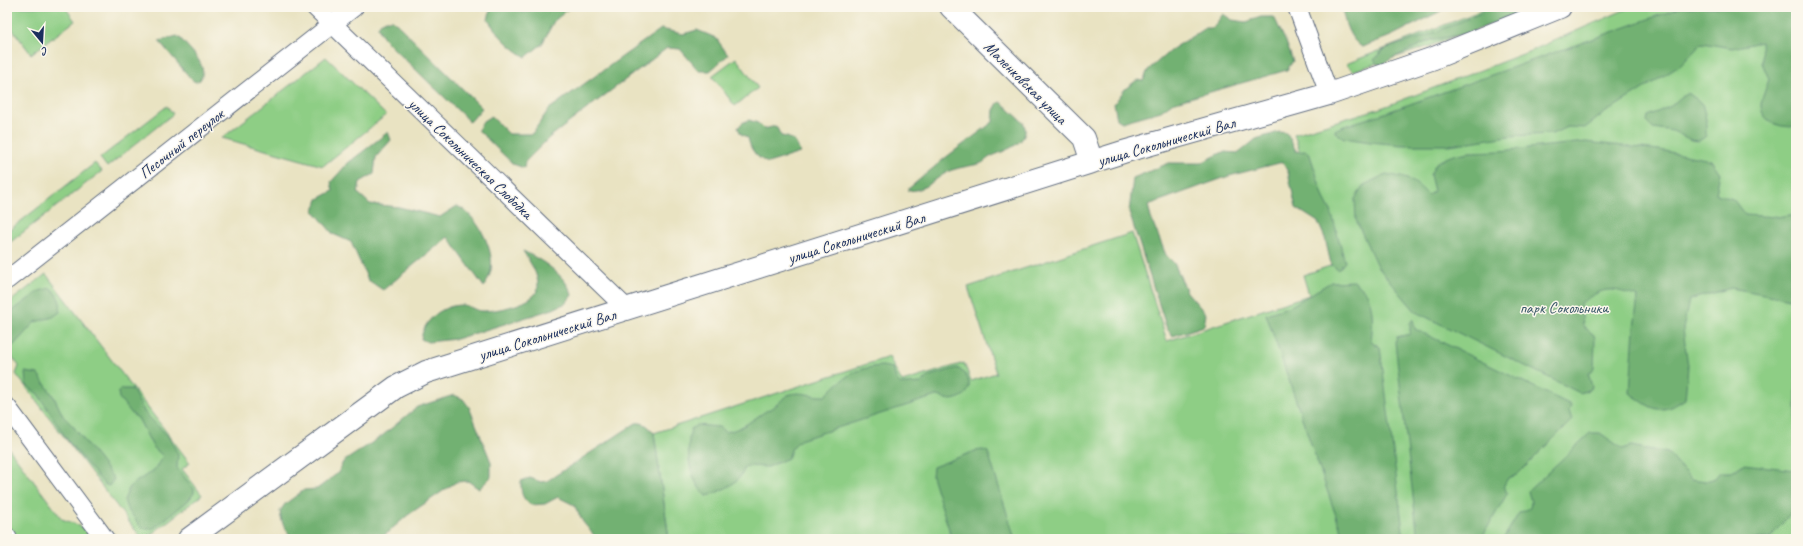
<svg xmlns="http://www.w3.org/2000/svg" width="1803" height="546" viewBox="0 0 1803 546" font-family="Caveat,sans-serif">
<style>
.green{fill:#8ece85;stroke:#547e72}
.forest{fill:#72b172;stroke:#467068}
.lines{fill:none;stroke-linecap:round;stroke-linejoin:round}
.street-casing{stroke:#636e81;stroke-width:20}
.secondary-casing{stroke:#636e81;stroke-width:24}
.street{stroke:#fff;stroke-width:18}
.secondary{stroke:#fff;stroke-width:22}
.labels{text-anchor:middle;stroke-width:3;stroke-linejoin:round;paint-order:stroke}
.street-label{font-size:16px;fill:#1b2f5e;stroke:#fbf7ec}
.park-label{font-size:16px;fill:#385768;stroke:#fbf7ec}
</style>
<rect width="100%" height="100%" fill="#fbf7ec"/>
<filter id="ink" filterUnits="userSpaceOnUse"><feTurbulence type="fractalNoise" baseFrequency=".025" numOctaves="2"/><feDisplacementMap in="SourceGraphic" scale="8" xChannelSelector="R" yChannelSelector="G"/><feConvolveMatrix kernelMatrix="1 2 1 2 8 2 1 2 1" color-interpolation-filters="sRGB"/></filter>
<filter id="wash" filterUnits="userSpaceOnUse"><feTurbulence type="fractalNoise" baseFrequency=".012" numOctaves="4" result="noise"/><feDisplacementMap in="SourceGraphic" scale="16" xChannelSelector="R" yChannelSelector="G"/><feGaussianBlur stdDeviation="0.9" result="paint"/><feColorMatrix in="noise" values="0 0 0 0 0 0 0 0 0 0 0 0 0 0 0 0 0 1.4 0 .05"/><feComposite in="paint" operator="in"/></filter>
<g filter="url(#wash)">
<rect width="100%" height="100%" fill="#e9e3c2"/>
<!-- green -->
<path class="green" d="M 7,7 L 65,7 L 75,21 L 31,54 L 7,22 Z
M 1490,7 L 1531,7 L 1430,46 L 1353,71 L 1346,64 Z
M 1631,7 L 1796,7 L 1796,539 L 669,539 L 654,433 L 889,357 L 902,382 L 964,363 L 971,381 L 996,373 L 968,287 L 1132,233 L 1167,341 L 1309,295 L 1303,275 L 1336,264 L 1294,134 L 1381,108 L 1528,52 Z
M 326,57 L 386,115 L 323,166 L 222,138 Z
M 736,58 L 758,88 L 735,106 L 712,76 Z
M 167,106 L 173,114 L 107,167 L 100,158 Z
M 95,163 L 102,171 L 8,244 L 7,232 Z
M 46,274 L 190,463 L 182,469 L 202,495 L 145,539 L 142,539 L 16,374 L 19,366 L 10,354 L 7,354 L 7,304 Z
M 7,446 L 62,519 L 83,527 L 93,539 L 7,539 Z"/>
<!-- forest -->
<path class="forest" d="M 491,7 C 497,7 505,6 511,7 C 522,9 519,16 533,9 L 533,7 L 571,7 L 554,21 L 542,44 L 526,57 C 509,47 499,36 488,20 Z
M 1342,7 L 1449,7 L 1391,36 L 1362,47 C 1349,39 1344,22 1342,7 Z
M 1495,7 L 1538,7 L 1466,34 L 1431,40 L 1391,59 L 1384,64 L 1378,65 L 1374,60 L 1382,51 L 1387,48 L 1428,35 Z
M 1682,7 L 1796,7 L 1796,126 C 1782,129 1760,122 1761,104 C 1762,96 1767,87 1769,79 L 1762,63 L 1761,42 L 1732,48 L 1702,43 L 1681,65 L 1603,114 L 1585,128 L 1567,127 L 1552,134 L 1509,136 L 1450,145 L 1402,145 L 1370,142 L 1344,138 L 1335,132 L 1335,130 L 1341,127 L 1382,114 Z
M 1223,14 L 1232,20 L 1246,22 L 1261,17 L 1274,17 L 1286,42 L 1293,61 L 1287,70 L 1172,103 L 1161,111 L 1122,122 L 1117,119 L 1114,104 L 1125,89 L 1137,80 L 1143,81 L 1148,70 L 1171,50 L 1205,28 L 1213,28 Z
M 386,20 L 393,20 L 482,108 L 470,122 L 388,43 L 380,32 L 378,27 L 380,23 Z
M 661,29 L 683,34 L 697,30 L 716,38 L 728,55 L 710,71 L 699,71 L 680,49 L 667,48 L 550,137 L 525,162 L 524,168 L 513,164 L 478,130 L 483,121 L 491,116 L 509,134 L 532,134 L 549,109 Z
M 177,36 L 180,38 C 189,49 210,66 200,80 L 196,82 L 192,80 L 159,41 Z
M 1688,93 L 1702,103 L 1706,119 L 1706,136 L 1699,141 L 1691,140 L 1673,131 L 1653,128 L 1647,122 L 1648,116 L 1671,106 L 1681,97 Z
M 1001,102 L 1023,122 C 1033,142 1006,150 992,156 C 987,158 984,163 979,164 C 970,166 961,167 952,170 C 938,175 923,194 907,190 L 945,158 L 993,122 L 994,110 L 998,103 Z
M 749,120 L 758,123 L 764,129 L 776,126 L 781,136 C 792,137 797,142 800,153 L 768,163 C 756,157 751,151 748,138 L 741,134 L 738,128 L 742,123 Z
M 388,132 L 391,140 L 376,157 L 374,174 L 360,182 L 358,193 L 370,204 L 399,207 L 440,217 L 457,206 C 476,214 495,249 491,270 C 490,275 487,282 484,287 L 448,237 L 383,290 L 368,280 L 351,242 L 333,234 L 314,211 L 318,199 L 333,191 L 331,182 L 348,163 Z
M 1279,132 L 1287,133 L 1296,151 C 1302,153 1306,148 1310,155 L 1324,198 L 1331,211 L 1345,262 L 1338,270 L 1331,264 L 1325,238 L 1318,222 L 1296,208 L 1288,172 L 1283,162 L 1229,176 L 1148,205 L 1151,218 L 1166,255 L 1174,263 L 1187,292 L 1206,314 L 1204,326 L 1173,336 L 1167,329 L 1129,212 L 1133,178 L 1169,163 L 1201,163 L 1223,152 L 1239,153 L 1256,139 Z
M 1586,142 L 1659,150 L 1711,160 L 1720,173 L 1716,194 L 1733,199 L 1745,215 L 1777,217 L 1796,214 L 1796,300 L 1731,288 L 1689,300 L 1683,329 L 1688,366 L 1685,399 C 1660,416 1653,410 1630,393 L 1634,328 L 1638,297 C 1612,288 1606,285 1581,303 L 1583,326 L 1594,335 L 1595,339 L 1594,368 L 1592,372 L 1588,373 L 1592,386 L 1591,389 L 1580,393 L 1416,312 L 1377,266 L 1356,220 L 1355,199 L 1364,185 L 1386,174 C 1407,178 1413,179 1428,195 L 1434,191 L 1430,175 L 1437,162 L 1453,155 L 1469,152 L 1500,151 Z
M 523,251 C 542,260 566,275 572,295 L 566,303 L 553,309 L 456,339 L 428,342 L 421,339 C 424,319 443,305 462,305 C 469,305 475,311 482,311 C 496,311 537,304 538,287 C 539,274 529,261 523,251 Z
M 1354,281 C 1358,285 1364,289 1367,294 C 1374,308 1373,326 1371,341 L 1380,347 L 1404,539 L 1344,539 L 1266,314 L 1291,306 L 1331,282 Z
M 51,288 C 58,296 62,302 60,312 L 53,317 L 35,322 L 13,346 L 7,345 L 7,315 L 39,291 Z
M 1413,319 L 1415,329 L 1571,405 L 1569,411 L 1572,420 L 1517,475 L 1508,478 L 1504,485 L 1507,494 L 1481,539 L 1418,539 L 1395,342 L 1397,337 L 1410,334 L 1410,323 Z
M 882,366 L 893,368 L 896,379 L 901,384 L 906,384 L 921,383 L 929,376 L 957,368 C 972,376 975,394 956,399 C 948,402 943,396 936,396 L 800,440 L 792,448 L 788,458 L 768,467 L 748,466 L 745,467 C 740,484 725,488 711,495 L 706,496 C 689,480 685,451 691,429 L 697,425 L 719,427 L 725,432 C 740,430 748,423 760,415 C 765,411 771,409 776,405 C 781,402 783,397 788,395 C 800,390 812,397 825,396 C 844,377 854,368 882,366 Z
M 25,372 L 38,374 L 54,397 L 63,416 L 73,426 L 114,479 L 109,486 L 104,484 L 68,441 L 38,394 L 26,385 Z
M 122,389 L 132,389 L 145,413 L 168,436 L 178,454 L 177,468 L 194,489 L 194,493 L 188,501 L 154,528 L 149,529 L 142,528 L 127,509 L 124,500 L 130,486 L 154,470 L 163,456 L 153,447 L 138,418 L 133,415 L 119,398 L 118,392 Z
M 454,395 L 463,399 L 469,407 L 491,462 L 491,477 L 479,489 L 468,481 L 456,482 L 408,515 L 380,539 L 293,539 L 284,527 L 281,518 L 280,511 L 285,504 L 304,490 L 317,489 L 338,473 L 343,462 L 382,436 L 417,407 Z
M 636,423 C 645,422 649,427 654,433 L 669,539 L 597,539 L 583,522 L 574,505 L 558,497 L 545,504 L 531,505 C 521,498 521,492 521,481 L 530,478 L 541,482 L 547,481 Z
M 1590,433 L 1600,433 L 1623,449 L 1631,446 L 1668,453 L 1691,479 L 1706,481 L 1715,478 L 1720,472 L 1731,472 L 1743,464 L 1796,470 L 1796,509 L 1790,514 L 1769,539 L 1503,539 L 1519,513 L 1530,508 L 1531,502 L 1528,491 Z
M 983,450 L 988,452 L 1015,539 L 952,539 L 932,476 L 933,467 L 975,451 Z"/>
</g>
<g filter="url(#ink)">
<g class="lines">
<!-- street casing -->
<g class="street-casing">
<path id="street" d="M 315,7 L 627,309
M 1297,7 L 1329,94
M 7,280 L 354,7
M 7,407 L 105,539
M 7,537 L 8,539"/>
</g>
<!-- secondary casing -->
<g class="secondary-casing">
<path id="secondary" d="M 951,7 L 1084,138 L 1092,162
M 189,539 L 396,387 L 426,372 L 1123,152 L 1329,94 L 1434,58 L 1560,7"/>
</g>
<!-- street -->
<use href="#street" class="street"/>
<!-- secondary -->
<use href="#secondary" class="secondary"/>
</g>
</g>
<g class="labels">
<!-- street labels -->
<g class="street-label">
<text transform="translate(1026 82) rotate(45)" y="6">Маленковская улица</text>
<text transform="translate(1166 141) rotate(-16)" y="6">улица Сокольнический Вал</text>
<text transform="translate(181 143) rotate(-38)" y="6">Песочный переулок</text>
<text transform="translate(471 158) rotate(44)" y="6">улица Сокольническая Слободка</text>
<text transform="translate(856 237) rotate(-17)" y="6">улица Сокольнический Вал</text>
<text transform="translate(547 334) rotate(-17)" y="6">улица Сокольнический Вал</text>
</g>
<!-- park labels -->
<g class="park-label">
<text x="1564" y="313">парк Сокольники</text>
</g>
</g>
<!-- margin -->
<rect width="1803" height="546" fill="none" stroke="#fbf7ec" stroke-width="24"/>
<!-- north arrow -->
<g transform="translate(42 42) rotate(162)" stroke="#fbf7ec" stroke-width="3" paint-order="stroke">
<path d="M0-3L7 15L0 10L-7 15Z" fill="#1b2f5e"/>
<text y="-6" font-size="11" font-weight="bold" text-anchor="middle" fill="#1b2f5e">С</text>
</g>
</svg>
